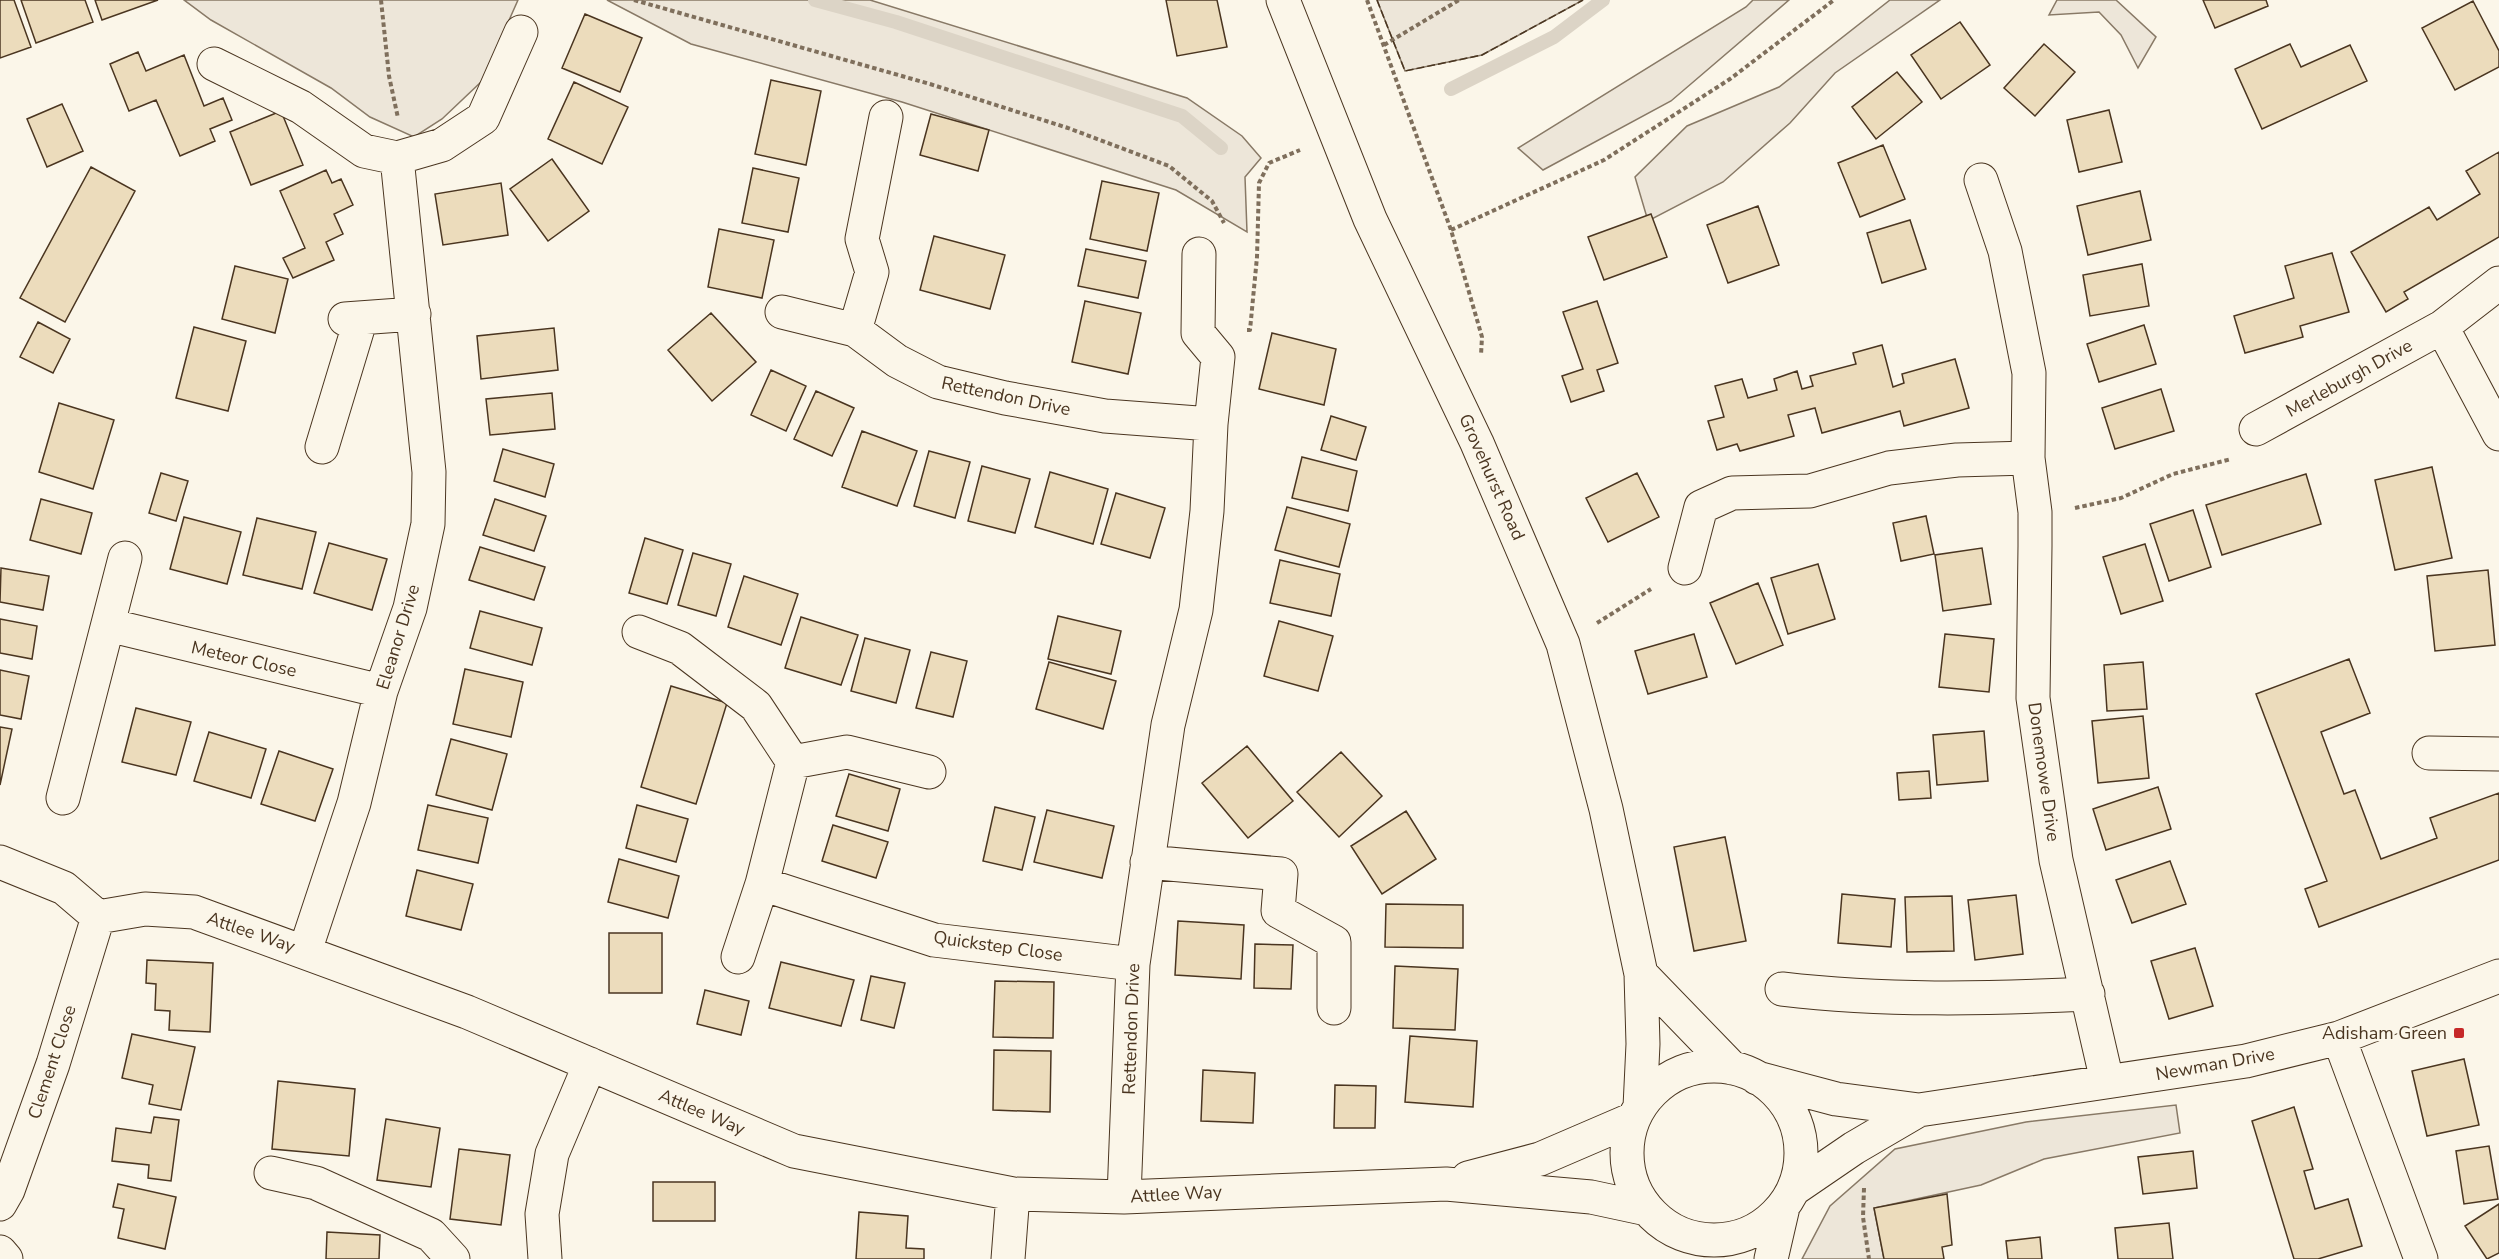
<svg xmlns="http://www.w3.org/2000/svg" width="2499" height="1259" viewBox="0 0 2499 1259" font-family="'Nunito Sans',sans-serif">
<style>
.green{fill:#ede6d9;stroke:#887966;stroke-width:1.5}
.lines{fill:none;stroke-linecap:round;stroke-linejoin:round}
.stream{stroke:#dcd4c6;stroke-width:14}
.building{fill:#ecdcbc;stroke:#4a3520;stroke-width:1.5}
.minor-casing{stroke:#4a3520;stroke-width:35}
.path{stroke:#7f6f5c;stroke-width:4;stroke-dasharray:4.5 3;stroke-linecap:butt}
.minor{stroke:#fbf6e9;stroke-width:33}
.fence{stroke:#4a3520;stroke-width:1.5;stroke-dasharray:8 3;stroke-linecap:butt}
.poi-dot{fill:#c62828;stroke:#fbf6e9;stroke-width:2}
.labels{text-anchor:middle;stroke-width:4.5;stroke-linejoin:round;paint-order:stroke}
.street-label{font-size:18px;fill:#4a3520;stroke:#fbf6e9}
.poi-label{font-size:18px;fill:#4a3520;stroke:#fbf6e9;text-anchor:end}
</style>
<rect width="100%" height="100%" fill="#fbf6e9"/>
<!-- green -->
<path class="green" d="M 184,0 L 518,0 L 482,81 L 442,119 L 414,137 L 370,117 L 331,88 L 211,20 Z
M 607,0 L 870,0 L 1187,98 L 1242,136 L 1261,158 L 1245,177 L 1247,232 L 1176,190 L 902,102 L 691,44 Z
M 1377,0 L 1583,0 L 1482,55 L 1405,71 Z
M 1753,0 L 1789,0 L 1671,101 L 1543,170 L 1518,148 L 1746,7 Z
M 1890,0 L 1940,0 L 1835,73 L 1790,123 L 1723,182 L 1648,221 L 1635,177 L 1687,126 L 1779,87 Z
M 2057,0 L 2116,0 L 2156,37 L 2138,68 L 2121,35 L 2099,12 L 2049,15 Z
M 2176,1105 L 2180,1133 L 2044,1159 L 1981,1185 L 1874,1208 L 1884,1259 L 1802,1259 L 1830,1206 L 1895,1149 L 2026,1122 Z"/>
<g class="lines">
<!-- stream -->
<path class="stream" d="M 815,0 L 896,22 L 1182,116 L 1221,148
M 1451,89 L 1554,37 L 1603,0"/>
</g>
<!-- building -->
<path class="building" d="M 0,0 L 14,0 L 31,47 L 0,58 Z
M 21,0 L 85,0 L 93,22 L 36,43 Z
M 95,0 L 158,0 L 102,20 Z
M 1166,0 L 1217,0 L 1227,47 L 1177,56 Z
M 2203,0 L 2266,0 L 2268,6 L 2215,28 Z
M 2473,1 L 2499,51 L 2499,67 L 2455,90 L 2422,28 Z
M 585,14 L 642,38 L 620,92 L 562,68 Z
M 1960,22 L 1990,65 L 1941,99 L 1911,55 Z
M 2044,44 L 2075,72 L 2035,116 L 2004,88 Z
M 2290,44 L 2301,67 L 2350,45 L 2367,81 L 2262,129 L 2235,69 Z
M 138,52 L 146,71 L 184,55 L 204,106 L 223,98 L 232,120 L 210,129 L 215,141 L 180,156 L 156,100 L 129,111 L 110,64 Z
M 1897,72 L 1922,102 L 1876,139 L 1852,107 Z
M 771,80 L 821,91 L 806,165 L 755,154 Z
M 574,82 L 628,107 L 602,164 L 548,139 Z
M 62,104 L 83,151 L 47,167 L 27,119 Z
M 2109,110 L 2122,162 L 2079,172 L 2067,120 Z
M 281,111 L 303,165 L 251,185 L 230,132 Z
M 931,114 L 989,130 L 978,171 L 920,155 Z
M 1883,145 L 1905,199 L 1860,217 L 1838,163 Z
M 2499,152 L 2499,237 L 2404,292 L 2408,299 L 2386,312 L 2351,252 L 2429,207 L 2437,220 L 2480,194 L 2466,171 Z
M 552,159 L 589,211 L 548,241 L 510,189 Z
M 91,167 L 135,191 L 65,322 L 20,298 Z
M 753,168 L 799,178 L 788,232 L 742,223 Z
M 326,170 L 332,183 L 341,179 L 353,205 L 334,214 L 343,234 L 326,242 L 334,260 L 293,278 L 283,258 L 305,248 L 280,191 Z
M 1102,181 L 1159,193 L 1147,251 L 1090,239 Z
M 501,183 L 508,235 L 443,245 L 435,194 Z
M 2140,191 L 2151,240 L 2088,255 L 2077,206 Z
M 1758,206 L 1779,265 L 1728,283 L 1707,225 Z
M 1651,214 L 1667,257 L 1604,280 L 1588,237 Z
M 1910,220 L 1926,269 L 1882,283 L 1867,233 Z
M 719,229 L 774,240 L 762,298 L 708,287 Z
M 934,236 L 1005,255 L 990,309 L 920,290 Z
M 1086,249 L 1146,261 L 1138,298 L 1078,286 Z
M 2332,253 L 2349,312 L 2300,326 L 2303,337 L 2245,353 L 2234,316 L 2294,298 L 2285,266 Z
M 2142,264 L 2149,306 L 2090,316 L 2083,275 Z
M 235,266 L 288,279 L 275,333 L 222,319 Z
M 1085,301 L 1141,313 L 1128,374 L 1072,362 Z
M 1597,301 L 1618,363 L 1597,370 L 1604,391 L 1571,402 L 1562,376 L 1583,369 L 1563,312 Z
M 711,313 L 756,362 L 712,401 L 668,350 Z
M 38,322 L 70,339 L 53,373 L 20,357 Z
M 2144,325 L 2156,364 L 2099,382 L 2087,344 Z
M 194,327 L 246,341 L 228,411 L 176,398 Z
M 554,328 L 558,370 L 481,379 L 477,336 Z
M 1272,333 L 1336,349 L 1324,405 L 1259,389 Z
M 1882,345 L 1893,387 L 1904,383 L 1902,374 L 1955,359 L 1969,408 L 1904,426 L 1900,411 L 1822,433 L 1815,408 L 1788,415 L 1794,436 L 1740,451 L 1737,444 L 1717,450 L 1708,421 L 1724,417 L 1715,386 L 1742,379 L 1748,398 L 1777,390 L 1774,379 L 1797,371 L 1802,389 L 1813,386 L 1810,376 L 1856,364 L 1853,353 Z
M 771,370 L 806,386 L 786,431 L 751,415 Z
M 2161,389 L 2174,431 L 2115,449 L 2102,408 Z
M 816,391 L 854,408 L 832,456 L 794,439 Z
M 552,393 L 555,429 L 490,435 L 486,399 Z
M 59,403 L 114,420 L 93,489 L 39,472 Z
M 1331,416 L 1366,427 L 1356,460 L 1321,450 Z
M 862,431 L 917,451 L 897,506 L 842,487 Z
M 503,449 L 554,464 L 545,497 L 494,481 Z
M 929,451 L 970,462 L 955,518 L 914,506 Z
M 1302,457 L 1357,471 L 1348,511 L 1292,498 Z
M 982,466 L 1030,479 L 1015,533 L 968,521 Z
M 2432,467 L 2452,558 L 2395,570 L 2375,480 Z
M 1050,472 L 1108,489 L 1093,544 L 1035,527 Z
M 161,473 L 188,481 L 176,521 L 149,513 Z
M 1637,473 L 1659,517 L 1608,542 L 1586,498 Z
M 2306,474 L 2321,524 L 2222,555 L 2206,505 Z
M 1116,493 L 1165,508 L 1150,558 L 1101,544 Z
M 41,499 L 92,513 L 81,554 L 30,540 Z
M 495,499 L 546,516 L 534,551 L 483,535 Z
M 1287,507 L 1350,524 L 1339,567 L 1275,550 Z
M 2193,510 L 2211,567 L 2169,581 L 2150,524 Z
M 1926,516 L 1934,554 L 1901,561 L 1893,523 Z
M 184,517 L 241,532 L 227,584 L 170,569 Z
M 257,518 L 316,532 L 302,589 L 243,575 Z
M 645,538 L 683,550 L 667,604 L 629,593 Z
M 329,543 L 387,559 L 372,610 L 314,593 Z
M 2145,544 L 2163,601 L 2121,614 L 2103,557 Z
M 480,547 L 545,567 L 534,600 L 469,580 Z
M 1982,548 L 1991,604 L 1943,611 L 1935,555 Z
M 693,553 L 731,564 L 716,616 L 678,605 Z
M 1280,560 L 1340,574 L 1331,616 L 1270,603 Z
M 1818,564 L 1835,619 L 1788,634 L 1771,578 Z
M 1,568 L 49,576 L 43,610 L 0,602 Z
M 2488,570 L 2495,645 L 2435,651 L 2427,576 Z
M 744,576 L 798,594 L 781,645 L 728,627 Z
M 1758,583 L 1783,645 L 1736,664 L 1710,603 Z
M 480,611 L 542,628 L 532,665 L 470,648 Z
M 1058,616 L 1121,631 L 1111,674 L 1048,659 Z
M 801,617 L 858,635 L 841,685 L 785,668 Z
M 0,619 L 37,626 L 32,659 L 0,653 Z
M 1279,621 L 1333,636 L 1318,691 L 1264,676 Z
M 1694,634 L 1707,677 L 1648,694 L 1635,651 Z
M 1945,634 L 1994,639 L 1989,692 L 1939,687 Z
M 865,638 L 910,650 L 896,703 L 851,691 Z
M 931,652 L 967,661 L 953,717 L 916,708 Z
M 2349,659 L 2370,713 L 2321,732 L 2344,794 L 2355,790 L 2381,859 L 2437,838 L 2430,818 L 2499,793 L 2499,860 L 2319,927 L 2305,889 L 2327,881 L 2256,694 Z
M 1049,662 L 1116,681 L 1103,729 L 1036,709 Z
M 2143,662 L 2147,709 L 2107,711 L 2104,665 Z
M 465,669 L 523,682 L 511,737 L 453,724 Z
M 0,670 L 29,676 L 21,719 L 0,715 Z
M 671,686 L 727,703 L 696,804 L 641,787 Z
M 136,708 L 191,722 L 176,775 L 122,762 Z
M 2143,716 L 2149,778 L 2098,783 L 2092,721 Z
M 0,727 L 12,729 L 0,785 Z
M 1984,731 L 1988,781 L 1937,785 L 1933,735 Z
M 209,732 L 266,749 L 251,798 L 194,781 Z
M 451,739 L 507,754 L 492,810 L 436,795 Z
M 1247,746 L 1293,801 L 1248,838 L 1202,783 Z
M 279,751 L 333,769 L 315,821 L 261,804 Z
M 1341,752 L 1382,796 L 1339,837 L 1297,792 Z
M 1929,771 L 1931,798 L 1899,800 L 1897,773 Z
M 849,774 L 900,789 L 888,831 L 836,816 Z
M 2158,787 L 2171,829 L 2106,850 L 2093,809 Z
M 428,805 L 488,818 L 478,863 L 418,850 Z
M 637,805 L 688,819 L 676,862 L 626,848 Z
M 995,807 L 1035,817 L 1022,870 L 983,861 Z
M 1047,810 L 1114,826 L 1102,878 L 1034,862 Z
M 1406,811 L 1436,859 L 1382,894 L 1351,846 Z
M 833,825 L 888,842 L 876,878 L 822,861 Z
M 1725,837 L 1746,941 L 1694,951 L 1674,847 Z
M 619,859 L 679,876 L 668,918 L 608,902 Z
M 2170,861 L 2186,904 L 2132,923 L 2116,880 Z
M 417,870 L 473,884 L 461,930 L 406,916 Z
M 1842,894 L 1895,899 L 1891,947 L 1838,943 Z
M 2016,895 L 2023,954 L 1975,960 L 1968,900 Z
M 1952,896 L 1954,951 L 1907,952 L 1905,897 Z
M 1386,904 L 1463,905 L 1463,948 L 1385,947 Z
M 1178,921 L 1244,925 L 1241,979 L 1175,975 Z
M 609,933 L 662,933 L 662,993 L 609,993 Z
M 1255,944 L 1293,945 L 1291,989 L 1254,988 Z
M 2195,948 L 2213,1006 L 2169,1019 L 2151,961 Z
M 147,960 L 213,963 L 210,1032 L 169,1030 L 170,1011 L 155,1010 L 156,984 L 146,983 Z
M 781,962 L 854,980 L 841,1026 L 769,1008 Z
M 1395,966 L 1458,969 L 1455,1030 L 1393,1028 Z
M 871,976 L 905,983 L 894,1028 L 861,1020 Z
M 995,981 L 1054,982 L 1053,1038 L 993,1037 Z
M 705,990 L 749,1001 L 741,1035 L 697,1024 Z
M 132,1034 L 195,1047 L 181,1110 L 149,1104 L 153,1085 L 122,1078 Z
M 1410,1036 L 1477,1041 L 1473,1107 L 1405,1102 Z
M 994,1050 L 1051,1051 L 1050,1112 L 993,1110 Z
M 2464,1059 L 2479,1125 L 2427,1136 L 2412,1071 Z
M 1203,1070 L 1255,1073 L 1253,1123 L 1201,1121 Z
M 278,1081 L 355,1089 L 349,1156 L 272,1149 Z
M 1335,1085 L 1376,1086 L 1375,1128 L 1334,1128 Z
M 2294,1107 L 2313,1169 L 2304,1171 L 2315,1209 L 2348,1199 L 2362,1246 L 2318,1259 L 2294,1259 L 2252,1121 Z
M 154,1117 L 179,1120 L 171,1181 L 148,1178 L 149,1165 L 112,1161 L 116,1128 L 151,1133 Z
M 386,1119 L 440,1128 L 431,1187 L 377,1180 Z
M 2489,1146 L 2498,1199 L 2464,1204 L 2456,1151 Z
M 459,1149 L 510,1155 L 501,1225 L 450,1219 Z
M 2193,1151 L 2197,1188 L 2143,1194 L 2138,1157 Z
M 653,1182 L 715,1182 L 715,1221 L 653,1221 Z
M 118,1184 L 176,1197 L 165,1249 L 118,1238 L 124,1209 L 113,1207 Z
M 1947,1194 L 1952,1245 L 1942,1247 L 1944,1259 L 1884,1259 L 1874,1208 Z
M 2499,1204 L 2499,1253 L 2487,1259 L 2465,1226 Z
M 859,1212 L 908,1216 L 906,1248 L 924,1249 L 924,1259 L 856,1259 Z
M 2169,1223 L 2173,1259 L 2118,1259 L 2115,1228 Z
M 327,1232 L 380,1235 L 379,1259 L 326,1259 Z
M 2040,1237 L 2042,1259 L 2008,1259 L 2006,1241 Z"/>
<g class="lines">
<!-- minor casing -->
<g class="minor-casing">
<path id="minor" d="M 1283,0 L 1370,219 L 1477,443 L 1563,644 L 1606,809 L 1641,974 L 1643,1044 L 1640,1107
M 214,64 L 301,107 L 364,151 L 397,158 L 442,145 L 483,118 L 521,32
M 1981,180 L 2005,251 L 2029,373 L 2028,458 L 2035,512 L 2035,546 L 2033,698 L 2056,860 L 2107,1081
M 782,312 L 855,330 L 897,361 L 938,382 L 1005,398 L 1105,416 L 1211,424
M 345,319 L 414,314
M 2442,327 L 2499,434
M 855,330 L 872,272 L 862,239 L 886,117
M 2256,429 L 2442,327 L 2499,283
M 322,447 L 361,318
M 1685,568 L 1701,507 L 1732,493 L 1810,491 L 1889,468 L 1957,460 L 2028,458
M 108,625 L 381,691
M 639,632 L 680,648 L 756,706 L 793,762 L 847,752 L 929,772
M 2429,753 L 2499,754
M 63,798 L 125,558
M 0,862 L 64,888 L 98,917 L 145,909 L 194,912 L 467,1012 L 794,1151 L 1013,1194 L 1124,1197 L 1446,1184 L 1591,1197 L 1647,1209
M 1147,862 L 1281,874 L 1278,911 L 1334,942 L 1334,1008
M 762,884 L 934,940 L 1133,964
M 305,951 L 354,803 L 381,691 L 410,608 L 428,524 L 429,472 L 397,158
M 738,957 L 762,884 L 793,762
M 1641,974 L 1732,1068
M 1782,989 C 1883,1001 1986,999 2088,994
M 2339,1038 L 2421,1259
M1627 1153a87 87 0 1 1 174 0a87 87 0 1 1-174 0Z
M 1757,1078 L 1836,1099 L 1919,1110 L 2246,1061 L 2339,1038 L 2499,976
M 271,1173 L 316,1183 L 431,1235 L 453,1259
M 1468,1178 L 1540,1159 L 1633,1119
M 1794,1189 L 1854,1148 L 1919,1110
M 1124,1197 L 1133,964 L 1168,725 L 1196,610 L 1207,511 L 1211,424 L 1218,357 L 1198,333 L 1199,254
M 0,1204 L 8,1190 L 53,1064 L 98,917
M 0,1252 L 6,1259
M 545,1259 L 542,1214 L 552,1154 L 590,1064
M 1008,1259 L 1013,1194
M 1771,1259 L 1783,1207"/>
</g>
<!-- path -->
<path class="path" d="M 381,0 L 389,76 L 398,118
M 634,0 L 930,84 L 1068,128 L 1169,166 L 1212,201 L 1224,223
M 1367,0 L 1451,230 L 1482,337 L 1481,355
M 1384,45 L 1459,0
M 1451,230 L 1604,160 L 1730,79 L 1834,0
M 1247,330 L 1250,330 L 1257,257 L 1259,183 L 1269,163 L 1300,150
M 2075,508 L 2121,498 L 2173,474 L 2231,459
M 1597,623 L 1651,589
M 1864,1188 L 1863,1217 L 1869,1259"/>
<!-- minor -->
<use href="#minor" class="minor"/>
<!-- fence -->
<path class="fence" d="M 1377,0 L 1405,71 L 1482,55 L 1583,0"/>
</g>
<!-- markers -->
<rect class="poi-dot" x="2453" y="1027" width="12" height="12" rx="3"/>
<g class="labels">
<!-- street labels -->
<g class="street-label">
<text transform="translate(2349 378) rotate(-29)" y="6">Merleburgh Drive</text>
<text transform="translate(1006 396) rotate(12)" y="6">Rettendon Drive</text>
<text transform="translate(1492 477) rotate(66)" y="6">Grovehurst Road</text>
<text transform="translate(398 637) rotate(-73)" y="6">Eleanor Drive</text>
<text transform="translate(244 659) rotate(13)" y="6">Meteor Close</text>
<text transform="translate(2044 772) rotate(82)" y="6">Donemowe Drive</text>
<text transform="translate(251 932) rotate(19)" y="6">Attlee Way</text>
<text transform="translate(998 946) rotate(8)" y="6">Quickstep Close</text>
<text transform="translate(1131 1029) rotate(-88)" y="6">Rettendon Drive</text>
<text transform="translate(52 1062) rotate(-72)" y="6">Clement Close</text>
<text transform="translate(2215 1064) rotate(-10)" y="6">Newman Drive</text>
<text transform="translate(702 1112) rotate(23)" y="6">Attlee Way</text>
<text transform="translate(1176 1194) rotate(-3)" y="6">Attlee Way</text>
</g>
<!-- poi labels -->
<g class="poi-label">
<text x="2447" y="1039">Adisham Green</text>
</g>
</g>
</svg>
